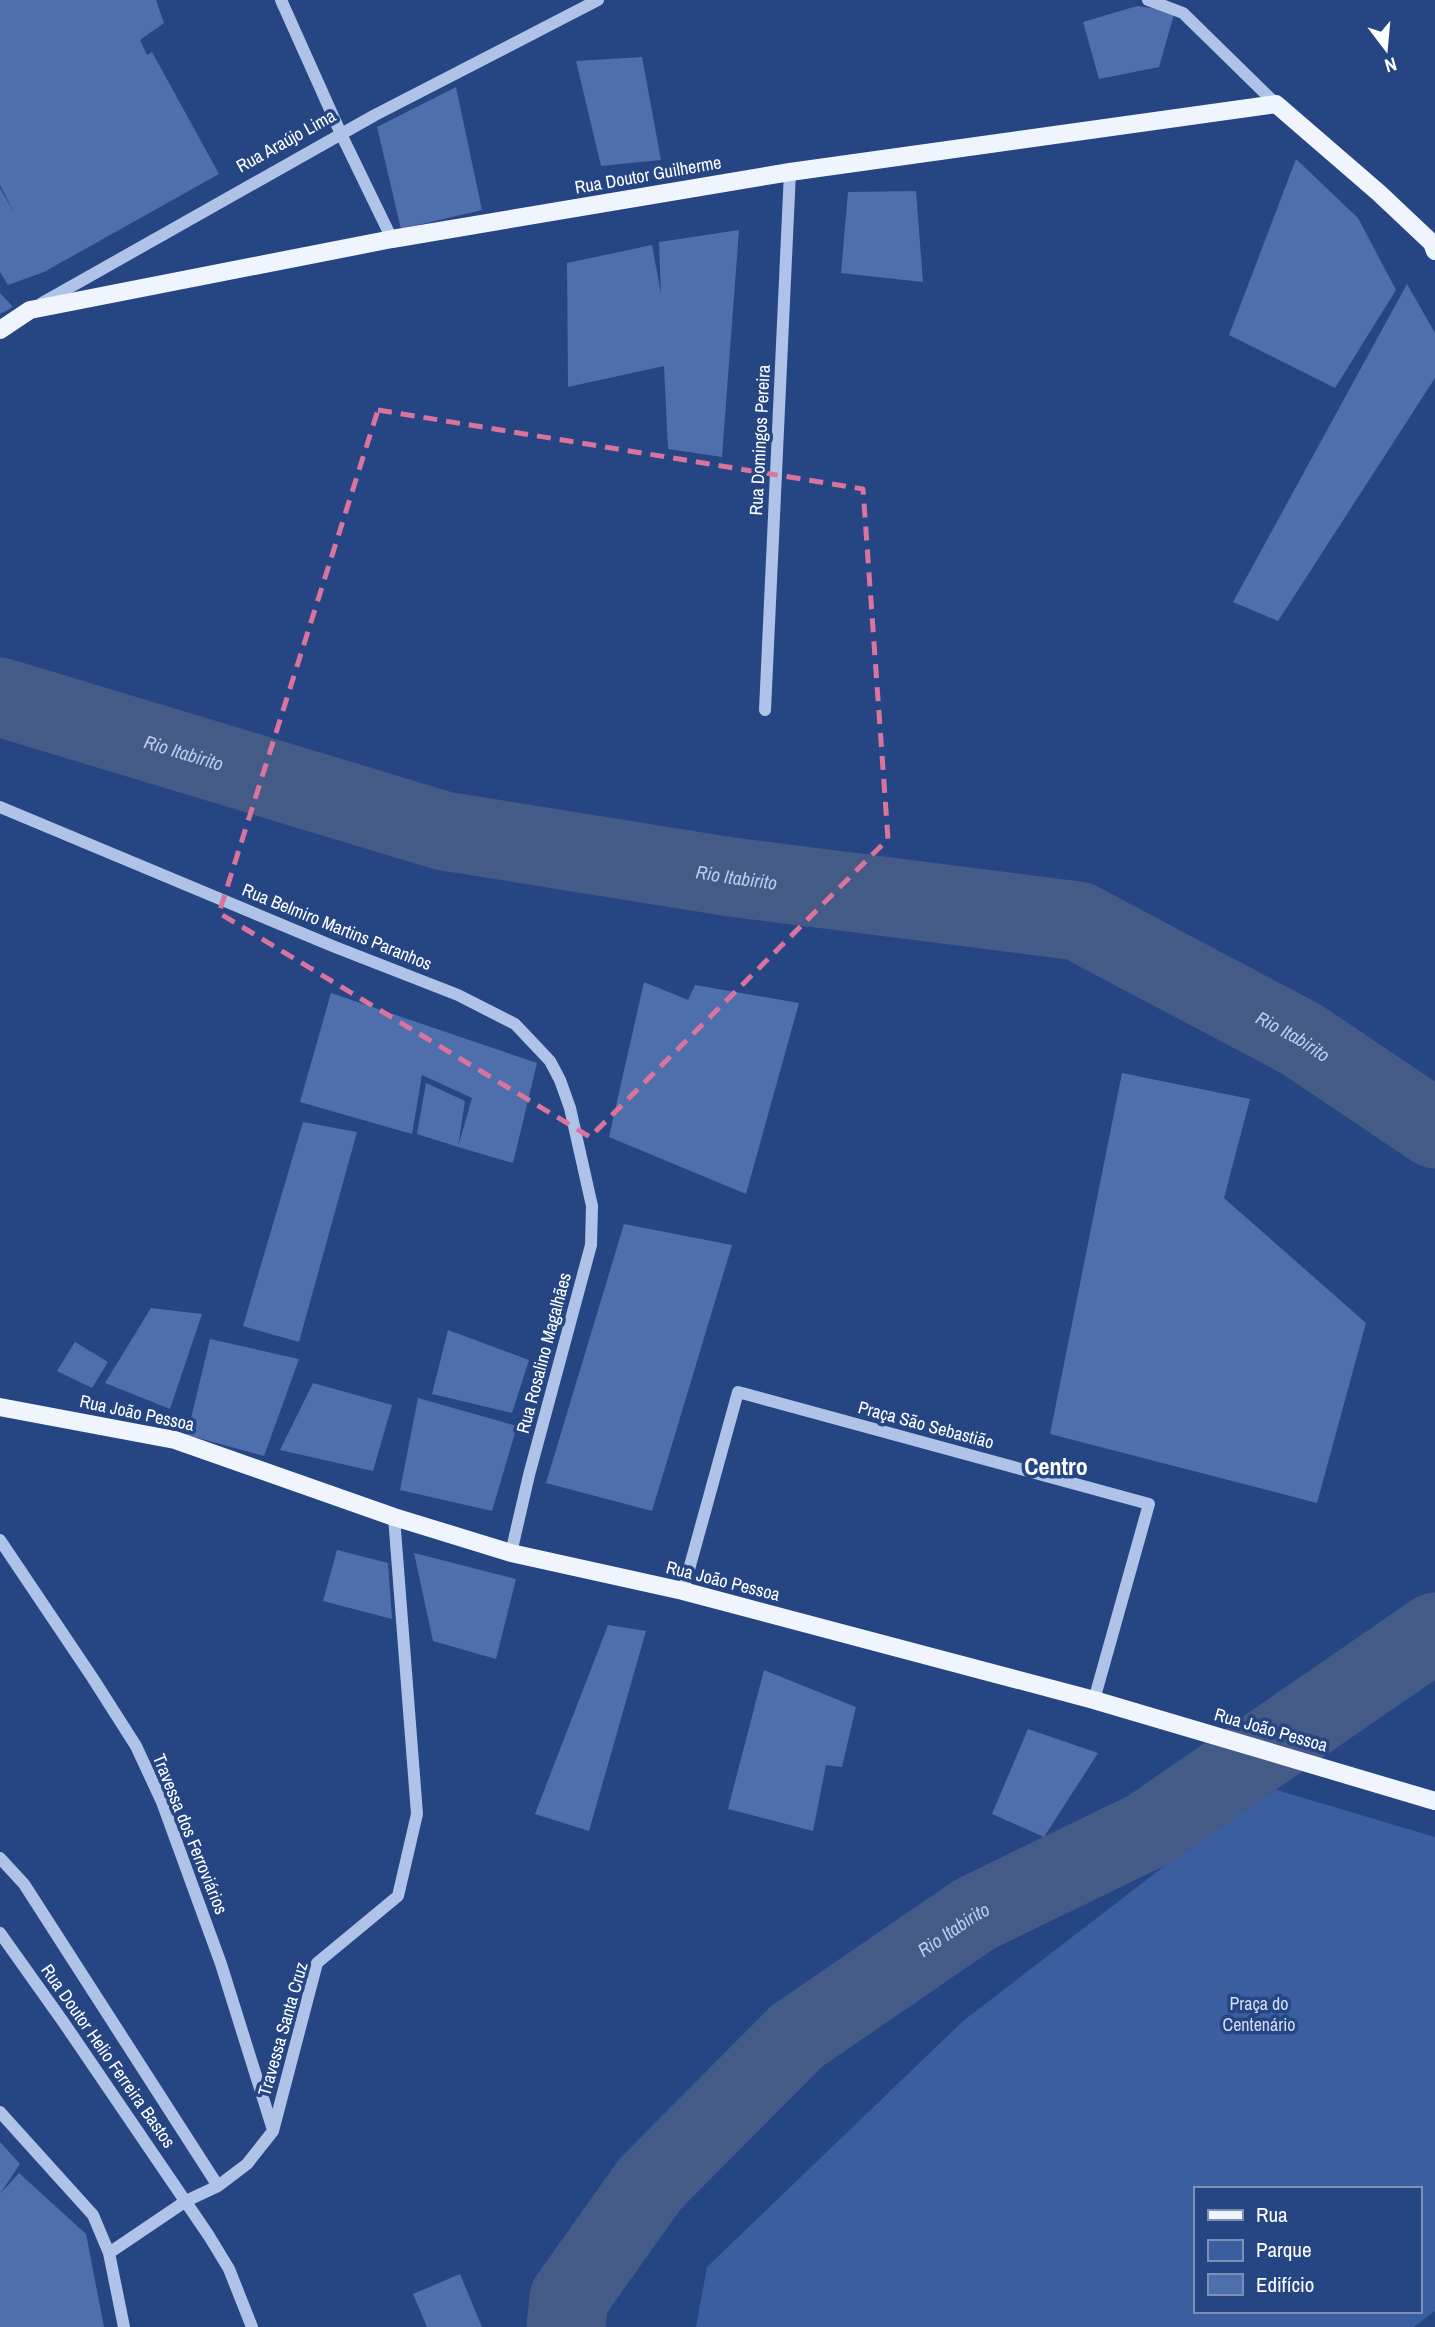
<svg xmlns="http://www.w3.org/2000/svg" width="1435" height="2327" viewBox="0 0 1435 2327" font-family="'Archivo Narrow',sans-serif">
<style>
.green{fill:#3a5ea0;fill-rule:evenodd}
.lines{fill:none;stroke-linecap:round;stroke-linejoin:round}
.river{stroke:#445a87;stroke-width:79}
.building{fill:#4e6fab}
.minor{stroke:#aec3e7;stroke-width:12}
.major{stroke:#f0f4fd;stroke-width:18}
.marked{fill:none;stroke:#da749d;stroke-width:5;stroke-dasharray:14 9;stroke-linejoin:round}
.labels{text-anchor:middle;stroke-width:7;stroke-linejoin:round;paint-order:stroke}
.street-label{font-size:18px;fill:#fff;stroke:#264583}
.park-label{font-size:18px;fill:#d2dff6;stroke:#264583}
.water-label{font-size:19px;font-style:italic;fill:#bacdef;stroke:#264583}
.district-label{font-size:24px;font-weight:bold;fill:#fff;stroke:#264583}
</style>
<rect width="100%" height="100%" fill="#264583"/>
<!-- green -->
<path class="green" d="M 1267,1787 L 1435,1837 L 1435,2311 L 1414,2327 L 696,2327 L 707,2267 L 963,2021 ZM 1195,2189 L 1419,2189 L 1419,2311 L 1195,2311 Z"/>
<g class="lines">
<!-- river -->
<g class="river">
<path id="s1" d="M 0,697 L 444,831 L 731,877 L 1078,921 L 1301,1039 L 1435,1129"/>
<path id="s2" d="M 566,2327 L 569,2298 L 650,2184 L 797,2036 L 975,1914 L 1148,1830 L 1435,1632"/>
</g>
</g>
<!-- building -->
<path class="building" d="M 0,0 L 156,0 L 164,23 L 140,40 L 147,55 L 152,52 L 219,174 L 44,272 L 8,285 L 0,272 L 0,188 L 15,214 L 0,185 Z
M 1137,6 L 1175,11 L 1159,67 L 1099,79 L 1083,22 Z
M 642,57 L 661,160 L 601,166 L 576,61 Z
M 456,87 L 482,210 L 401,229 L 377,127 Z
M 1296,159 L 1358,218 L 1396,290 L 1335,388 L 1229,335 Z
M 916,191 L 923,282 L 841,273 L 848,192 Z
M 739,230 L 722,457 L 668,449 L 664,366 L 568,387 L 567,263 L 652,245 L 661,294 L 659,242 Z
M 1407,284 L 1435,333 L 1435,378 L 1278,621 L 1233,602 Z
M 0,293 L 13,307 L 0,314 Z
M 644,982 L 688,1000 L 695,985 L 799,1003 L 746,1194 L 609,1137 Z
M 331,993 L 537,1063 L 513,1163 L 458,1147 L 417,1134 L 426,1083 L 465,1101 L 458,1147 L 472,1098 L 422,1075 L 412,1134 L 300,1102 Z
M 1122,1073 L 1250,1099 L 1224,1198 L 1366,1323 L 1317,1503 L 1050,1434 Z
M 303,1122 L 357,1132 L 299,1342 L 243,1326 Z
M 624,1224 L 732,1245 L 652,1511 L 546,1483 Z
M 151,1308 L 202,1314 L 170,1409 L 105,1383 Z
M 448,1330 L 529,1360 L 512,1413 L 432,1394 Z
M 210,1339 L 299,1359 L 264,1456 L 187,1435 Z
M 75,1342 L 108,1362 L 92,1388 L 57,1371 Z
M 313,1383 L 392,1405 L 373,1471 L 280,1450 Z
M 418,1398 L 517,1426 L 492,1511 L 400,1490 Z
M 337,1550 L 388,1563 L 392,1619 L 323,1601 Z
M 414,1553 L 516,1579 L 496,1659 L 433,1641 Z
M 608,1625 L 646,1631 L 589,1831 L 535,1814 Z
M 764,1670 L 856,1707 L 842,1767 L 826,1765 L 813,1831 L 728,1809 Z
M 1028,1729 L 1098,1753 L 1044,1837 L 992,1814 Z
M 0,2142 L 20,2164 L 0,2194 Z
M 19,2173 L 86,2234 L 104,2327 L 0,2327 L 0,2194 Z
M 460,2274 L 482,2327 L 427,2327 L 413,2294 Z"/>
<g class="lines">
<!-- minor -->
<path class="minor" d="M 281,0 L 341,134 L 392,239
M 1148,0 L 1183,13 L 1276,104
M 42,303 L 375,115 L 598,0
M 765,710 L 790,172
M 0,807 L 335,947 L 458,995 L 515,1024 L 550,1061 L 560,1080 L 570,1108 L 592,1206 L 591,1245 L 529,1475 L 511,1553
M 0,1540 L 92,1677 L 136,1746 L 162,1802 L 221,1964 L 273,2130
M 683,1591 L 738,1392 L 1149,1504 L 1094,1700
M 0,1858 L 24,1884 L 218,2186
M 0,1933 L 64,2023 L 209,2236 L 229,2269 L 252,2327
M 0,2112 L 93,2215 L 109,2253 L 124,2327
M 109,2253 L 186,2201 L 218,2186 L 247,2164 L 273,2131 L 317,1963 L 398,1896 L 417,1814 L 394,1517"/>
<!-- major -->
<path class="major" d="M 0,330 L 30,310 L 392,239 L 790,172 L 1276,104 L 1379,193 L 1432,243 L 1435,251
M 0,1407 L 175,1440 L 394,1517 L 511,1553 L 683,1591 L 1094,1700 L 1435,1801"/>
</g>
<!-- marked area -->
<path class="marked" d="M 378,410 L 863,489 L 888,839 L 590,1137 L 219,913 Z"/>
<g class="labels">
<!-- street labels -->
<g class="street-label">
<text transform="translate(286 141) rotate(-29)" y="6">Rua Araújo Lima</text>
<text transform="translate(648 175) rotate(-10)" y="6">Rua Doutor Guilherme</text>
<text transform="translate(760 440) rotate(-87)" y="6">Rua Domingos Pereira</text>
<text transform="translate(337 927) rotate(22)" y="6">Rua Belmiro Martins Paranhos</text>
<text transform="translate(544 1353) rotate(-75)" y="6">Rua Rosalino Magalhães</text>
<text transform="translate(137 1413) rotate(12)" y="6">Rua João Pessoa</text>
<text transform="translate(926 1425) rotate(15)" y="6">Praça São Sebastião</text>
<text transform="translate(723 1581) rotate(14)" y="6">Rua João Pessoa</text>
<text transform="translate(1271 1730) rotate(16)" y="6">Rua João Pessoa</text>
<text transform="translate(190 1834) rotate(68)" y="6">Travessa dos Ferroviários</text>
<text transform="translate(283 2029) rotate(-74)" y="6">Travessa Santa Cruz</text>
<text transform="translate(108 2056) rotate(55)" y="6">Rua Doutor Helio Ferreira Bastos</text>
</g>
<!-- park labels -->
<g class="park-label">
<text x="1259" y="2010">Praça do<tspan x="1259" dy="21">Centenário</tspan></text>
</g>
<!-- water labels -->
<g class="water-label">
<text dy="7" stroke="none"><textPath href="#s1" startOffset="192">Rio Itabirito</textPath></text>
<text dy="7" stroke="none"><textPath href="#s1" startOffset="760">Rio Itabirito</textPath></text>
<text dy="7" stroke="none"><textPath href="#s1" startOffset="1348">Rio Itabirito</textPath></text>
<text dy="7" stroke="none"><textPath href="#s2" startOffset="567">Rio Itabirito</textPath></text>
</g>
<!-- district labels -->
<g class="district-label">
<text x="1056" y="1475">Centro</text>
</g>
</g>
<!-- legend -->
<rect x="1194" y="2187" width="228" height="126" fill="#264583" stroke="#7d8fb5" stroke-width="2"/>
<rect x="1208" y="2210" width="35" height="10" fill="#f0f4fd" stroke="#7d8fb5" stroke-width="2"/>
<text x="1256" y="2222" font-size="21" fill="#ffffff">Rua</text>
<rect x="1208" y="2240" width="35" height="21" fill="#3a5ea0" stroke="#7d8fb5" stroke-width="2"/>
<text x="1256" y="2257" font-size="21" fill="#ffffff">Parque</text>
<rect x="1208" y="2274" width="35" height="21" fill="#4e6fab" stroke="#7d8fb5" stroke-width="2"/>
<text x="1256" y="2292" font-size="21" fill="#ffffff">Edifício</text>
<!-- north arrow -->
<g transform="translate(1386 49) rotate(164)" stroke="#264583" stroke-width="5" paint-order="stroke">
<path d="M0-5L12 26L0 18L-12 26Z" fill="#ffffff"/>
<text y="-10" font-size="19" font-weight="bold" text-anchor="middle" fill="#ffffff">N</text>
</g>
</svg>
